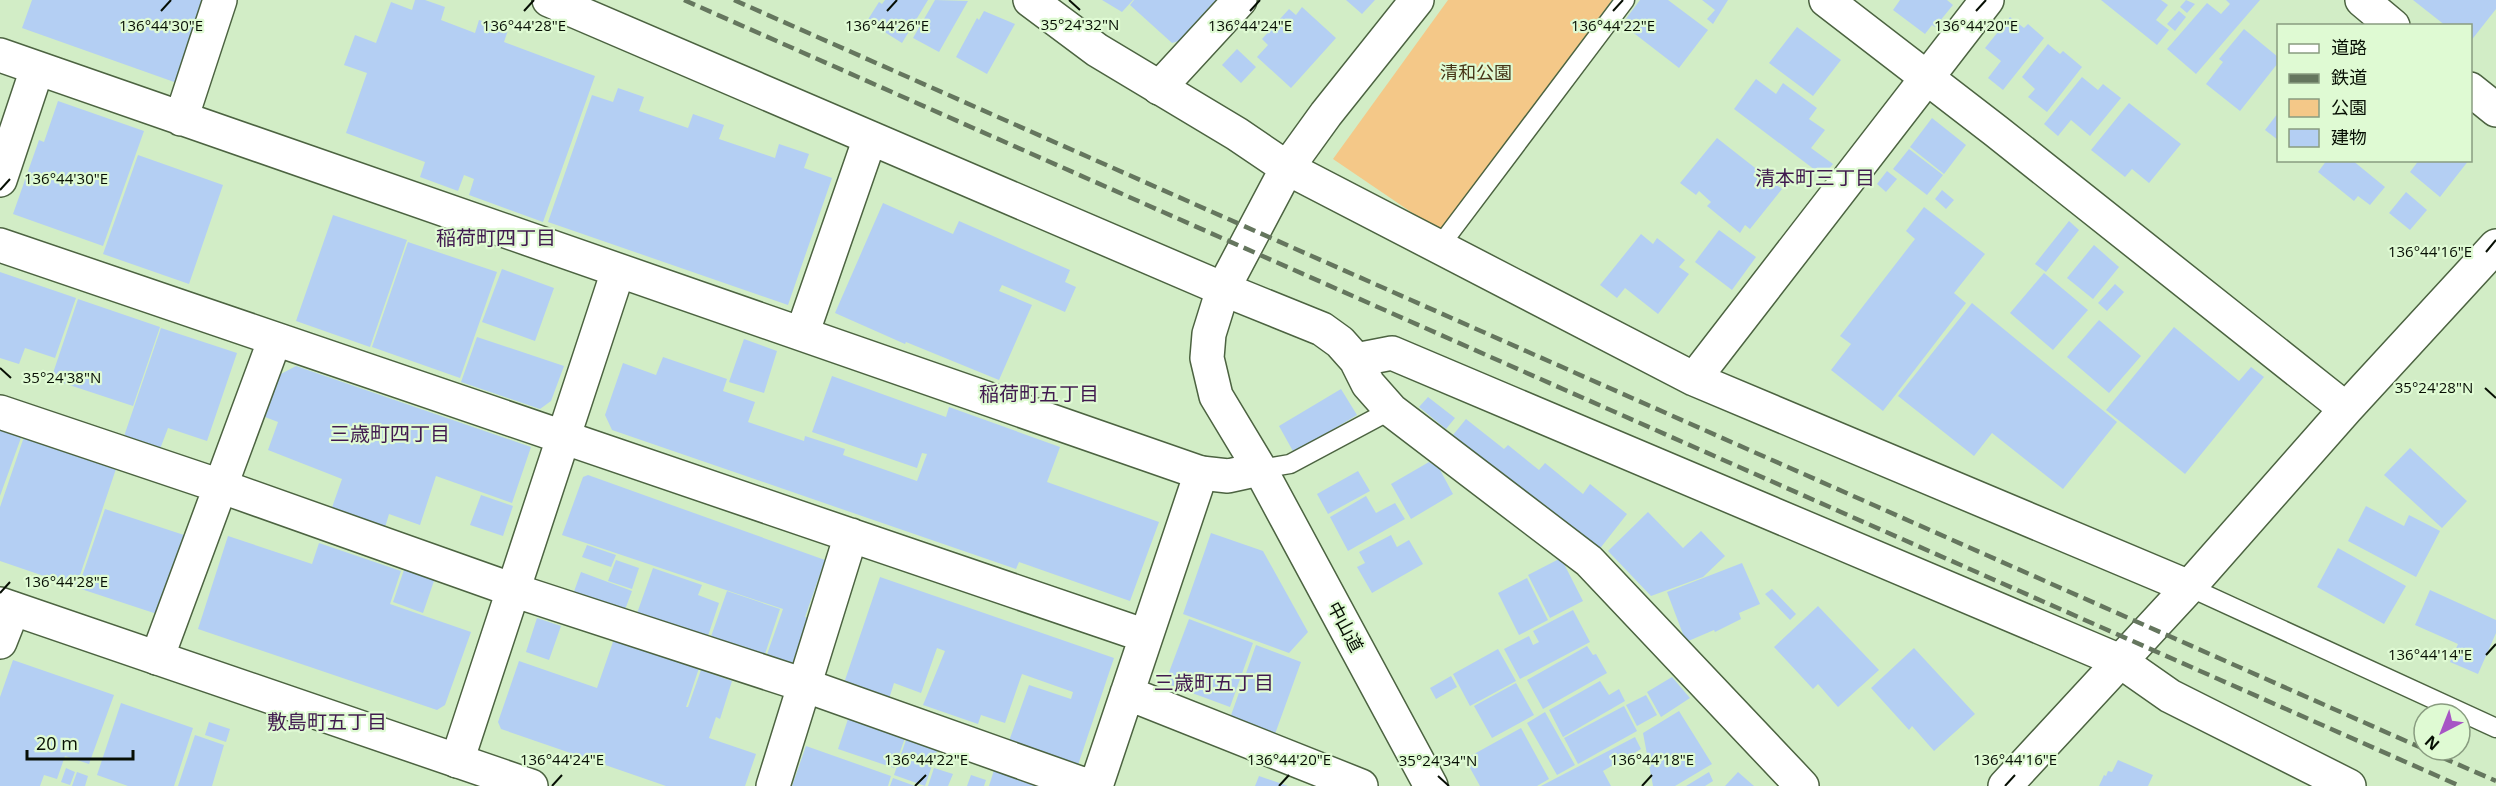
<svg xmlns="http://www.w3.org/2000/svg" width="2496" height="786" viewBox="0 0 2496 786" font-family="'Open Sans','Noto Sans JP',sans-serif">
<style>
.green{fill:#f4c888}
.building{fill:#b4cff3}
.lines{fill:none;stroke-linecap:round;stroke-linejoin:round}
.lane-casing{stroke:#4c6341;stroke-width:21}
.street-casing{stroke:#4c6341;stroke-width:36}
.secondary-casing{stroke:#4c6341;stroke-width:36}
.lane{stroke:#fff;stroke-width:18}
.street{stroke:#fff;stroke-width:33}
.secondary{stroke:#fff;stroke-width:33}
.rail{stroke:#65765e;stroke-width:4.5;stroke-dasharray:12 6;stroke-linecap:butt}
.ticks{fill:none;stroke:#070f04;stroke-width:2}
.labels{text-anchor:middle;stroke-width:4.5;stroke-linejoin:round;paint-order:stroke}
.park-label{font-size:18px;fill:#463417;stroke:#dffad3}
.street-label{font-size:18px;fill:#070f04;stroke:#dffad3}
.neighbourhood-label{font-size:20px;fill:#411a4f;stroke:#dffad3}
.ticks-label{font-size:15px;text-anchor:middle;fill:#070f04;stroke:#dffad3;stroke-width:4.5;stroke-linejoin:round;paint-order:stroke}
</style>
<rect width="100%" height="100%" fill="#d2edc6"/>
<!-- green -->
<path class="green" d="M 1448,0 L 1612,0 L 1439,231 L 1333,159 Z"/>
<!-- building -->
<path class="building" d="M 32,0 L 206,0 L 177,83 L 22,28 Z
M 415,0 L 425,0 L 445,7 L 441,20 L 475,33 L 479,20 L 508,30 L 504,42 L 595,76 L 543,222 L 469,195 L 474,179 L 464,175 L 458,191 L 420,177 L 425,162 L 346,133 L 367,73 L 344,65 L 355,35 L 376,43 L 391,2 L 412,10 Z
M 885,0 L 928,0 L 902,43 L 867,21 L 879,2 L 882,4 Z
M 935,0 L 968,1 L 939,52 L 913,38 Z
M 1102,0 L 1133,0 L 1122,12 Z
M 1134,0 L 1220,0 L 1185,39 L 1172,43 L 1130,5 Z
M 1346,0 L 1375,0 L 1362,14 Z
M 1640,0 L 1668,0 L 1708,30 L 1679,68 L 1622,24 Z
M 1702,0 L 1728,0 L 1713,24 L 1707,19 L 1715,10 Z
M 1900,0 L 1947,0 L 1953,5 L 1935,27 L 1932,25 L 1925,34 L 1893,10 Z
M 2101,0 L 2161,0 L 2168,5 L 2156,20 L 2169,30 L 2157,45 Z
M 2186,0 L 2195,4 L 2187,13 L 2180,7 Z
M 2226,0 L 2260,0 L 2196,74 L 2167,49 L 2207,3 L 2221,14 L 2230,4 Z
M 2413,0 L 2496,0 L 2496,9 L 2470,42 L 2470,26 L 2446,26 Z
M 1302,7 L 1336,38 L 1291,88 L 1257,57 L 1268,45 L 1262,39 L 1289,9 L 1296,15 Z
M 984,11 L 1015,24 L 987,74 L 956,57 L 977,18 L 979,20 Z
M 2179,11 L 2186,17 L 2175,31 L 2167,24 Z
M 2010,17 L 2024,28 L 2028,24 L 2044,38 L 2003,90 L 1988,78 L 2001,61 L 1985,48 Z
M 1797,27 L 1841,60 L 1813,96 L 1769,63 Z
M 2244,29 L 2278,57 L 2278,63 L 2240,111 L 2206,84 L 2223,62 L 2219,59 Z
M 2048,44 L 2060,54 L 2063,51 L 2082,67 L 2047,112 L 2028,97 L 2035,89 L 2022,77 Z
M 1237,49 L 1256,67 L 1241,83 L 1222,65 Z
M 2082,77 L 2098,90 L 2103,84 L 2121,98 L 2090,136 L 2071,120 L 2058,136 L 2044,124 Z
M 1756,79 L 1776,94 L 1783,83 L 1817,108 L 1809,119 L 1825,130 L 1811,148 L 1833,164 L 1823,176 L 1734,109 Z
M 618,88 L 644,97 L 639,111 L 688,128 L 693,114 L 724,125 L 719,139 L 775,158 L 779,144 L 809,154 L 804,168 L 832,178 L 788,305 L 548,222 L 592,95 L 613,102 Z
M 58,101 L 144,131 L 103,246 L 13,214 L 39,140 L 44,142 Z
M 2129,103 L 2181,144 L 2149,183 L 2132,169 L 2125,177 L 2091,150 Z
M 2278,113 L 2278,140 L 2265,130 Z
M 1932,118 L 1966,145 L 1944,174 L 1910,147 Z
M 1717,138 L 1782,189 L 1750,229 L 1745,225 L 1740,233 L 1707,206 L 1711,202 L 1699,191 L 1696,195 L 1680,183 Z
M 1909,149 L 1943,175 L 1927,195 L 1893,169 Z
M 138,155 L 223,185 L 189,284 L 103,254 Z
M 2327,160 L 2352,160 L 2385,187 L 2370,205 L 2358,196 L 2354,201 L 2318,172 Z
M 2419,160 L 2469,160 L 2440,197 L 2410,172 Z
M 1887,171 L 1897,179 L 1886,192 L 1877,184 Z
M 1942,190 L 1954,200 L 1946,209 L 1935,199 Z
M 2406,192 L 2427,210 L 2410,230 L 2389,213 Z
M 883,203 L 953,234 L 959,221 L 1070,270 L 1065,282 L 1076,287 L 1065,312 L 1002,285 L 999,291 L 1032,305 L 999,380 L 906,342 L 905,344 L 835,313 Z
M 1924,207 L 1985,254 L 1954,293 L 1966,303 L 1883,411 L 1831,370 L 1851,344 L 1840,336 L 1915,239 L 1906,231 Z
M 333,215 L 407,240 L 370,347 L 296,321 Z
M 2069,221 L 2079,230 L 2046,272 L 2035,264 Z
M 1719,230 L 1756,257 L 1732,290 L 1695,262 Z
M 1641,234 L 1653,244 L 1657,238 L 1685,260 L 1679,267 L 1689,274 L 1658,314 L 1625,288 L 1617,298 L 1600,285 Z
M 408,242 L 497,272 L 460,378 L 372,347 Z
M 2094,245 L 2119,267 L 2093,299 L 2067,278 Z
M 502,269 L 554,288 L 535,341 L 482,322 Z
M 0,272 L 76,298 L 55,358 L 25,348 L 19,364 L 0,358 Z
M 2044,273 L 2088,310 L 2053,350 L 2010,313 Z
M 2115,284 L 2124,292 L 2107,311 L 2098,303 Z
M 78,299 L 160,327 L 133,406 L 51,379 Z
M 1972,303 L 2117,422 L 2063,489 L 1992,433 L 1974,456 L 1898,396 Z
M 2099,320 L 2141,356 L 2109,393 L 2067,357 Z
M 2174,327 L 2239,381 L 2251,367 L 2264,377 L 2185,474 L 2106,410 Z
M 161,328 L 237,353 L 207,441 L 168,428 L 157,457 L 121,445 Z
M 477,337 L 564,366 L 551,401 L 540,409 L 461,382 Z
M 744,339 L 777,351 L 764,393 L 729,382 Z
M 663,357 L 727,379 L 723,391 L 755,402 L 748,422 L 804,441 L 805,436 L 845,449 L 843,455 L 917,481 L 927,454 L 922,453 L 917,468 L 812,432 L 832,376 L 946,417 L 949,407 L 1060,447 L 1047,482 L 1159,522 L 1130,601 L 1019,562 L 1016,569 L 612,430 L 605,415 L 623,363 L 656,375 Z
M 296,366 L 531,447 L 512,503 L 436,476 L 420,525 L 389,514 L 383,534 L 329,516 L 342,479 L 268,450 L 278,422 L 265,417 L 279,375 Z
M 1341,389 L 1357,415 L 1294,453 L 1279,426 Z
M 1428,397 L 1455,418 L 1446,429 L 1419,407 Z
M 1466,419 L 1504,449 L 1508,445 L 1539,470 L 1545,463 L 1583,494 L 1590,484 L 1627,514 L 1598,551 L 1453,435 Z
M 0,427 L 22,435 L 0,496 Z
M 25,434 L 117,466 L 76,587 L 0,561 L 0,507 Z
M 2410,448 L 2467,501 L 2442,528 L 2384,475 Z
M 1429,462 L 1439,468 L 1453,494 L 1411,519 L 1391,484 Z
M 1358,471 L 1370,491 L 1328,514 L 1317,494 Z
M 588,475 L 825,560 L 805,617 L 808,618 L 793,662 L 782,666 L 765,660 L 783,609 L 562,535 L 583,477 Z
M 481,495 L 513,506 L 503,536 L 470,525 Z
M 1366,496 L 1376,513 L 1395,503 L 1405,519 L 1348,551 L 1330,517 Z
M 2366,506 L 2404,526 L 2409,515 L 2440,531 L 2416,577 L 2348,541 Z
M 105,509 L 184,535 L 157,614 L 78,588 Z
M 1648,512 L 1683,548 L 1701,531 L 1725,556 L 1703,577 L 1651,596 L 1608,551 Z
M 1211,533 L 1263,551 L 1308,632 L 1289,653 L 1183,614 Z
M 1391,535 L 1397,547 L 1409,540 L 1423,564 L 1372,593 L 1357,567 L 1365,563 L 1359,552 Z
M 228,536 L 312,564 L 319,543 L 401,571 L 390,604 L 471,632 L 445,705 L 437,710 L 198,629 Z
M 587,545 L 616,555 L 611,567 L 582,557 Z
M 2338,548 L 2406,586 L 2384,624 L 2317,587 Z
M 1561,558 L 1583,601 L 1550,618 L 1528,575 Z
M 616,560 L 639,568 L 632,589 L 608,581 Z
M 1742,563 L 1760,604 L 1739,613 L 1741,619 L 1715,632 L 1714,630 L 1686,642 L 1667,592 Z
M 405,567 L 435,578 L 423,613 L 393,602 Z
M 653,568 L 702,585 L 698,595 L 719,603 L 707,639 L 635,619 Z
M 581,572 L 632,591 L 623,615 L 572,597 Z
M 880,577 L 1114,658 L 1078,765 L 1009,741 L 1029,685 L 1071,699 L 1073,692 L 1022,674 L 1005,723 L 981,715 L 978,724 L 923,705 L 945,651 L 937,648 L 921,693 L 894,683 L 888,702 L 843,686 Z
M 1527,578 L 1548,620 L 1519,635 L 1498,593 Z
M 1772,589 L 1796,614 L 1790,620 L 1765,594 Z
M 2430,590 L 2496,620 L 2496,633 L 2478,674 L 2450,662 L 2458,644 L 2415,625 Z
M 727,591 L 780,609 L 762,663 L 708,645 Z
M 1818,606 L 1879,670 L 1838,707 L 1818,684 L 1813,689 L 1774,647 Z
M 1573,610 L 1590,642 L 1520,679 L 1504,649 L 1529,636 L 1533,645 L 1539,642 L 1533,631 Z
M 537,618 L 561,626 L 549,660 L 526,652 Z
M 1189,619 L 1253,643 L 1230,707 L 1165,683 Z
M 614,639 L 699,668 L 686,707 L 688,707 L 701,670 L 732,681 L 720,719 L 716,717 L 709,738 L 756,754 L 745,786 L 666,786 L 501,729 L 498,722 L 519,661 L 597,688 Z
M 1256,645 L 1301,662 L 1275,734 L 1230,718 Z
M 1587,646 L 1593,655 L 1596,654 L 1607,673 L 1543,709 L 1527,680 Z
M 1914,648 L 1975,714 L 1934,751 L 1912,726 L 1909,730 L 1871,688 Z
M 1498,649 L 1516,681 L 1470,706 L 1453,674 Z
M 13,660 L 114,695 L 89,764 L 65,756 L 57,779 L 44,775 L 40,786 L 0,786 L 0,697 Z
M 1451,676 L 1457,687 L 1436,699 L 1430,688 Z
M 1672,677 L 1690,698 L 1661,717 L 1647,692 Z
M 1600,681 L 1609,695 L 1619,689 L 1625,701 L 1563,737 L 1549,710 Z
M 1516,683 L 1534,715 L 1492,738 L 1474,706 Z
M 1646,695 L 1657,715 L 1637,726 L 1626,705 Z
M 121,703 L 193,728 L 174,786 L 128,786 L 97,775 Z
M 1624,706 L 1637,731 L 1578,764 L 1564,738 Z
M 1679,711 L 1712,764 L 1675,786 L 1653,786 L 1643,733 Z
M 1545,712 L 1575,765 L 1557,775 L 1527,723 Z
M 848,719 L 905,738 L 894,768 L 838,749 Z
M 209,722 L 230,729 L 226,742 L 205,735 Z
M 1521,728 L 1549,779 L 1537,786 L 1480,786 L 1465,759 Z
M 195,735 L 224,745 L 212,786 L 178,786 Z
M 907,737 L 938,748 L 925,786 L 894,775 Z
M 1635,737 L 1641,749 L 1603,771 L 1611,786 L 1541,786 Z
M 806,746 L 891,776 L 888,786 L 792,786 Z
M 2118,760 L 2153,775 L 2148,786 L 2099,786 L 2104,775 L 2106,776 L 2108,771 L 2112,772 Z
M 995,767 L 1050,786 L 989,786 Z
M 66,768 L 75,772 L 70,785 L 61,782 Z
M 934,768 L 953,774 L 948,786 L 928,786 Z
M 77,772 L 88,776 L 85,786 L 72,786 Z
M 1709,772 L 1713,781 L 1705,786 L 1686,786 Z
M 1738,772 L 1754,786 L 1725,786 Z
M 971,775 L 986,780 L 984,786 L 967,786 Z
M 1259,776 L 1288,786 L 1255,786 Z
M 893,778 L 915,786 L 890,786 Z"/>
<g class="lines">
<!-- lane casing -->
<g class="lane-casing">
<path id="lane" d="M 1439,247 L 1625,0
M 1260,469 L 1290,464 L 1391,410
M 2189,587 L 2496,728"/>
</g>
<!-- street casing -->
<g class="street-casing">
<path id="street" d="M 549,0 L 1223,289 L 1322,329 L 1340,342 L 1356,360 L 1368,384 L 1391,410 L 1589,561 L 1802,786
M 2362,0 L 2393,26
M 0,55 L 1201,473 L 1096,786
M 1159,88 L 1240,0
M 2470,89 L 2496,110
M 181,119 L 220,0
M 1287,168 L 1694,379 L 2189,587
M 0,180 L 37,69
M 0,245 L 1146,636
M 802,334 L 870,138
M 1356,360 L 1392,353 L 2120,661 L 2170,696 L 2349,786
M 1694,379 L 1987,0
M 0,412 L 220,486 L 513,590 L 804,685 L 1088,786
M 0,642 L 13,609
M 157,658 L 275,339
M 1127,693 L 1361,786
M 457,761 L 618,271
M 773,786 L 851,535"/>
</g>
<!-- secondary casing -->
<g class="secondary-casing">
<path id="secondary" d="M 1030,0 L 1097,50 L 1237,134 L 1287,168
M 1417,0 L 1326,114 L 1287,168 L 1223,289 L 1209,334 L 1207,358 L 1216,396 L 1260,469 L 1431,786
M 1826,0 L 1996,131 L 2346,409
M 1201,473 L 1228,476 L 1260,469
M 0,604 L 531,786
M 2005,786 L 2189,587 L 2346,409 L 2496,246"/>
</g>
<!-- lane -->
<use href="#lane" class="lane"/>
<!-- street -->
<use href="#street" class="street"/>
<!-- secondary -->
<use href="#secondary" class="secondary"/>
<!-- rail -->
<path class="rail" d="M 684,0 L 2460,786
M 734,0 L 2424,749
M 2425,750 L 2496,781"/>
</g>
<!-- ticks -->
<path class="ticks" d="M 1069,0 L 1080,10M 161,11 L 171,0M 524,11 L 534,0M 887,11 L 897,0M 1250,11 L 1260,0M 1613,11 L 1623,0M 1976,11 L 1986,0M 0,190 L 10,179M 2486,252 L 2496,240M 0,368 L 11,378M 2485,388 L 2496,398M 0,593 L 10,582M 2486,655 L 2496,644M 1438,776 L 1449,786M 552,786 L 562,775M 915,786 L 926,775M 1279,786 L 1289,775M 1642,786 L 1652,775M 2005,786 L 2015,775"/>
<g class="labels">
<!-- park labels -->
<g class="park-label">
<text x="1476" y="79">清和公園</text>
</g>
<!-- street labels -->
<g class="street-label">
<text transform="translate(1345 627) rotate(62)" y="6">中山道</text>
</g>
<!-- neighbourhood labels -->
<g class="neighbourhood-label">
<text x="1815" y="185">清本町三丁目</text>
<text x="496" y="245">稲荷町四丁目</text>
<text x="1039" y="401">稲荷町五丁目</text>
<text x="390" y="441">三歳町四丁目</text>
<text x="1214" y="690">三歳町五丁目</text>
<text x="327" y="729">敷島町五丁目</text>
</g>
</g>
<g class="ticks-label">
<text x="1080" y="30">35°24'32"N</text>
<text x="161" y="31">136°44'30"E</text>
<text x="524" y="31">136°44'28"E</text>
<text x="887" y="31">136°44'26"E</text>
<text x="1250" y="31">136°44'24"E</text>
<text x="1613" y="31">136°44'22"E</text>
<text x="1976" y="31">136°44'20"E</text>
<text x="66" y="184">136°44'30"E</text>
<text x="2430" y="257">136°44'16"E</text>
<text x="62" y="383">35°24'38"N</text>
<text x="2434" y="393">35°24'28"N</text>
<text x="66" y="587">136°44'28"E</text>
<text x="2430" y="660">136°44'14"E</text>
<text x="562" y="765">136°44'24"E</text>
<text x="926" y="765">136°44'22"E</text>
<text x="1289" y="765">136°44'20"E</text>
<text x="1652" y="765">136°44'18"E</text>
<text x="2015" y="765">136°44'16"E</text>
<text x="1438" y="766">35°24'34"N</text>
</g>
<!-- legend -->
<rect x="2277" y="24" width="195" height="138" fill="#dffad3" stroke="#899c80" stroke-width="1.5"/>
<rect x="2289" y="44" width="30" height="9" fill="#ffffff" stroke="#899c80" stroke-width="1.5"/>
<text x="2331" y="54" font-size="18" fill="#070f04">道路</text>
<rect x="2289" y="74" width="30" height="9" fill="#65765e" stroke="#899c80" stroke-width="1.5"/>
<text x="2331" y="84" font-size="18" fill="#070f04">鉄道</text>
<rect x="2289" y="99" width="30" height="18" fill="#f4c888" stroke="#899c80" stroke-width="1.5"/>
<text x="2331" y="114" font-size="18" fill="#070f04">公園</text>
<rect x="2289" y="129" width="30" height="18" fill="#b4cff3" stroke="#899c80" stroke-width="1.5"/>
<text x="2331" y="144" font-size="18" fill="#070f04">建物</text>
<!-- north arrow -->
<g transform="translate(2442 732) rotate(222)"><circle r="28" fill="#dffad3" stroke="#899c80" stroke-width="1.5"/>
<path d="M0-4.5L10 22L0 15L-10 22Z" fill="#a755c5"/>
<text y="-9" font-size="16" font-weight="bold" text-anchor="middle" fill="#070f04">N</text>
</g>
<!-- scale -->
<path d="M27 750v9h106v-9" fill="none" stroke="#070f04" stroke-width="3"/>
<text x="36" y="750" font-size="18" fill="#070f04" stroke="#dffad3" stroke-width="4.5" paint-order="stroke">20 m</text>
</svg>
